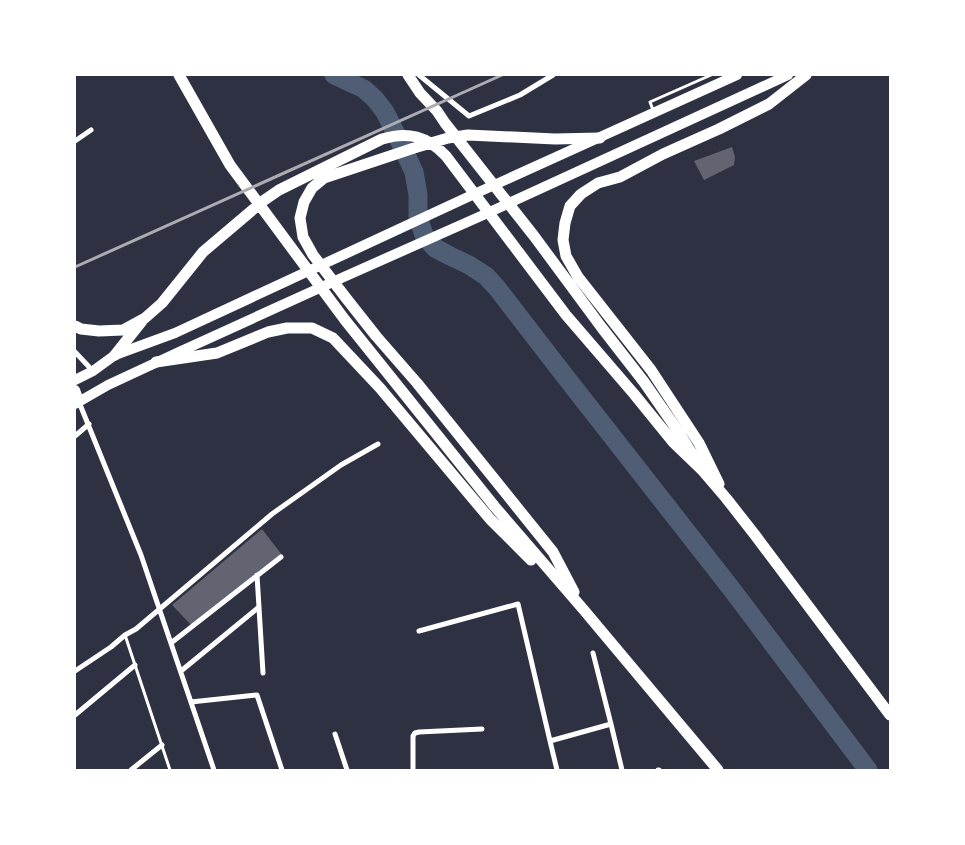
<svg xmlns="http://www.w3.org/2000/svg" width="965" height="845" viewBox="0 0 965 845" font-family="'Fira Sans Condensed',sans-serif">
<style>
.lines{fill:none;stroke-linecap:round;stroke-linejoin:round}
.river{stroke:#4f5d75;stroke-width:19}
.building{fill:#626471}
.service{stroke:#fff;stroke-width:3}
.minor{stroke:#fff;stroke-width:5}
.trunk{stroke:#fff;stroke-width:10}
.motorway{stroke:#fff;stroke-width:11}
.rail{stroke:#abadb3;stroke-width:3}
</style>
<rect width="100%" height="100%" fill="#2d3142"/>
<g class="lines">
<!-- river -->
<path class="river" d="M 334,75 L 364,89 L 375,99 L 385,112 L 402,146 L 414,172 L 418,195 L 418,217 L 424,235 L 435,248 L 450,256 L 469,265 L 486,276 L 497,288 L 561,371 L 730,587 L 868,770"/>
</g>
<!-- building -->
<path class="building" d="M 732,147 L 735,157 L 734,165 L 704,180 L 694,161 Z
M 262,529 L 282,555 L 191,625 L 172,605 Z"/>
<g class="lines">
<!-- service -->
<path class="service" d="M 653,110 L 650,102 L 711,75
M 125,635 L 170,770"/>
<!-- minor -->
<path class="minor" d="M 419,75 L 469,116 L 520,95 L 553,75
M 75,141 L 91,130
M 75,352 L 93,371
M 79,402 L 141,555 L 214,770
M 75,436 L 89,424
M 257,575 L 263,673
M 419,631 L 518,604 L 550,741
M 171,643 L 281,557
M 593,653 L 611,724
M 75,671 L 111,647 L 125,635 L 136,629 L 272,514 L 341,465 L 378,444
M 181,671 L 259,607
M 191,702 L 257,695 L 282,770
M 75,715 L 135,665
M 335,734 L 347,770
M 131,770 L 162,745
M 413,770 L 413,736 L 415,733 L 419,732 L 482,729
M 557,770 L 550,741 L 611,724 L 622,770
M 658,770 L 659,770"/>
<!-- trunk -->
<path class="trunk" d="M 75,380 L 93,371 L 115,355 L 175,333 L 470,196 L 737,75
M 75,390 L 79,401
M 75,404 L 108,385 L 179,352 L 346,276 L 481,216 L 788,75"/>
<!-- motorway -->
<path class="motorway" d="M 179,75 L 230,165 L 345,320 L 495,507 L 583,609 L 718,770
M 408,75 L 420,93 L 437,111 L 445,123 L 534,236 L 602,328 L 644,382 L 680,434 L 702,470 L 726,498 L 755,535 L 890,715
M 75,326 L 81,329 L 99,331 L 123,330 L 145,318 L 162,303 L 203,252 L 263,201 L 279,190 L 382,139 C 408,131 427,136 446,156 L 566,315 L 634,394 L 673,442 L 702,470
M 115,355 L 142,321
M 156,362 L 217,353 L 268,332 L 287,328 L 312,328 L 333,338 L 380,388 L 490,519 L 531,560
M 719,484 L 699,443 L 651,370 L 578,277 L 566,256 L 563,240 L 565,223 L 570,206 L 581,194 L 598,183 L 620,177 L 663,154 L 719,129 L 769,104 L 806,75
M 574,592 L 553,552 L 417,383 L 376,336 L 346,298 L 313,255 L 303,237 L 300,218 L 304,202 L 312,188 L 324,178 L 414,148 L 448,138 L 468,135 L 555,139 L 600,138"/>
<!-- rail -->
<path class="rail" d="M 75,267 L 502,75"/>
</g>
<!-- border -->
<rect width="965" height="845" fill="none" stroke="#ffffff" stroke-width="152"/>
</svg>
